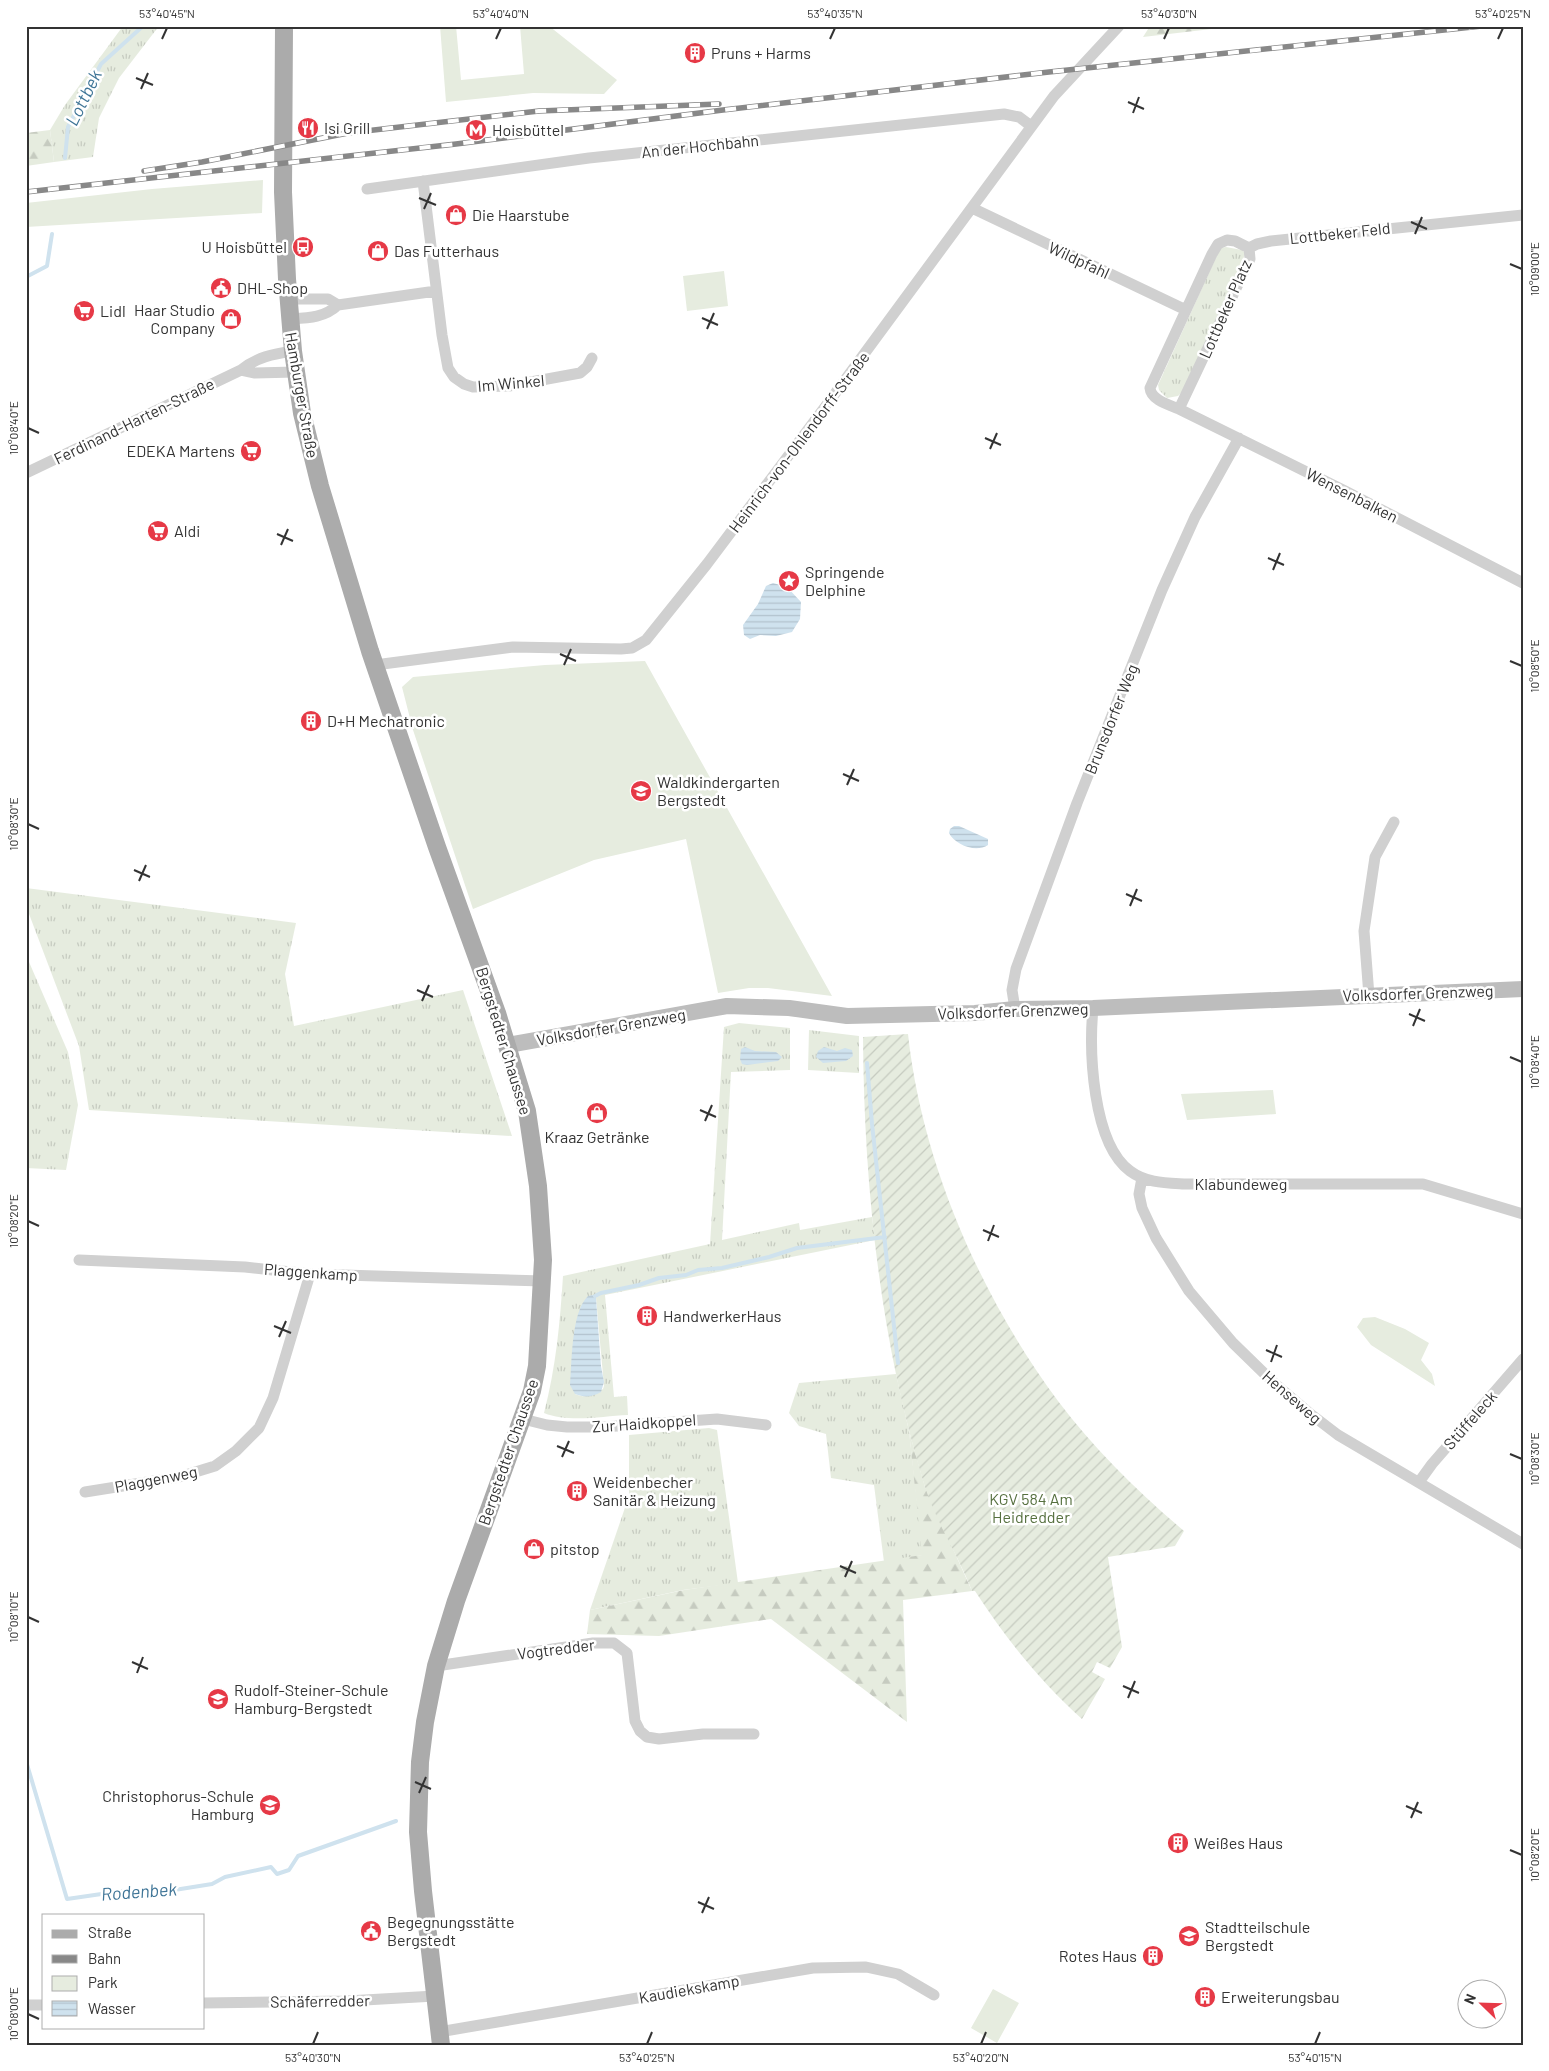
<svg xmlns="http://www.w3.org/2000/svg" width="1549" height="2071" viewBox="0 0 1549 2071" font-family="Barlow,sans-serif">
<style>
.grass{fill:url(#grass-tufts);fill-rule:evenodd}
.forest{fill:url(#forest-firs)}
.park{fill:#e6ecdf}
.garden{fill:url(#garden-furrows)}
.water{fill:url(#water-rules)}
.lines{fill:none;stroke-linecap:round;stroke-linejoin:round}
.stream{stroke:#cfe2ee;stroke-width:4}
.street{stroke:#d0d0d0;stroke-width:11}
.secondary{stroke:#bdbdbd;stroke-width:16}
.primary{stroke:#ababab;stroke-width:18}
.rail-casing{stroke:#888;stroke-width:5.5}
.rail{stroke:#fff;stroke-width:4;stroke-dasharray:11;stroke-linecap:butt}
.ticks{fill:none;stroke:#333;stroke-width:2}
.labels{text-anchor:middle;stroke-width:5;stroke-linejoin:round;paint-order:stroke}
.poi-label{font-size:16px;fill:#333;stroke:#fff;text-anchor:start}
.street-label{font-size:16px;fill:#333;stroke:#fff}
.park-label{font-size:16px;fill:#56703f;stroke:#fff}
.water-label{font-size:18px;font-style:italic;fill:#3f7597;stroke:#fff}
.neatline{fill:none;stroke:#333;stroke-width:2}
.ticks-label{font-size:12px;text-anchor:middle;fill:#333}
</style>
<defs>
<pattern id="grass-tufts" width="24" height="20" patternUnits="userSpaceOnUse" patternTransform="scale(1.25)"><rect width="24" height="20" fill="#e6ecdf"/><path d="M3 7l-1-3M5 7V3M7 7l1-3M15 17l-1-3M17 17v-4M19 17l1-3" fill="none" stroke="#c6cbc0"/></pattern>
<pattern id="forest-firs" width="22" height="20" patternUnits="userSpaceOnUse" patternTransform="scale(1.25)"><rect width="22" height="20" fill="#e6ecdf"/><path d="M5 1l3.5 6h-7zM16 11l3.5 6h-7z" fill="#c6cbc0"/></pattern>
<pattern id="garden-furrows" width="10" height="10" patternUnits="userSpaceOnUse" patternTransform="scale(1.25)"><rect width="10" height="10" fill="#e6ecdf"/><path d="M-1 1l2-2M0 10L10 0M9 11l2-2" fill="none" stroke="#c6cbc0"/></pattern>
<pattern id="water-rules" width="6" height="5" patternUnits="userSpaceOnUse" patternTransform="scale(1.25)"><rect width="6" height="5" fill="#cfe2ee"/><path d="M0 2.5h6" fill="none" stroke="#b2c2cd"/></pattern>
</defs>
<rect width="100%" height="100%" fill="#fff"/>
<!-- grass -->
<path class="grass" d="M 123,26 L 159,26 L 119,78 L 99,118 L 93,157 L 54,162 L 50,130 L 65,105 Z
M 1226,247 L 1242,250 L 1245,253 L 1243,260 L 1183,391 L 1178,396 L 1167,398 L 1159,390 L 1158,385 L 1218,253 L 1221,248 Z
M 26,888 L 296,923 L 285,974 L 294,1026 L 463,990 L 512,1136 L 89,1110 L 79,1046 L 26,906 Z
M 26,955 L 68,1052 L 78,1105 L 66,1170 L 26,1168 Z
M 739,1023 L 790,1028 L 790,1070 L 731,1072 L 722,1240 L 799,1223 L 800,1230 L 872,1217 L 875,1240 L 605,1295 L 614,1397 L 627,1396 L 628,1415 C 602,1416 569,1423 544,1413 C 556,1367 560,1323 563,1276 L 710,1244 L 724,1027 ZM 596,1298 L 604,1386 L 603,1389 C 593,1395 587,1399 575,1394 Z
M 809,1030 L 859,1036 L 859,1073 L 808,1070 Z
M 896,1374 L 909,1431 L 923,1555 L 884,1562 L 874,1485 L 831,1478 L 826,1434 L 799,1426 L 789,1413 L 799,1383 Z
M 709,1428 L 717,1430 L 738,1583 L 683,1590 L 590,1610 L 629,1496 L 629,1435 Z"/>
<!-- forest -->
<path class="forest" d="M 1150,26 L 1237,26 L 1143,37 Z
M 50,130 L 54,162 L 26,166 L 26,133 Z
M 909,1431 L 925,1487 L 972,1591 L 903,1600 L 907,1722 L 771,1619 L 659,1636 L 587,1634 L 590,1610 L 684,1590 L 922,1555 Z"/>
<!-- park -->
<path class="park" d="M 440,26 L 456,26 L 461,80 L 524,74 L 520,26 L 549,26 L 617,80 L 604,94 L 533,93 L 446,102 Z
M 263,180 L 262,213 L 26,227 L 26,203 L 152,189 Z
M 724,271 L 728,306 L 687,311 L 683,276 Z
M 645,661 L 650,670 L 832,996 L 768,988 L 749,988 L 718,993 L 686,839 L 594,860 L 473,909 L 413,730 L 402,687 L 413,677 L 545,665 Z
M 1273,1090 L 1276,1114 L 1187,1120 L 1181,1094 Z
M 1375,1317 L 1405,1329 L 1429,1343 L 1421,1360 L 1432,1374 L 1435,1386 L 1371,1345 L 1357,1327 L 1363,1318 Z
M 993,1989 L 1019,2003 L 997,2043 L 971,2028 Z"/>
<!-- garden -->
<path class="garden" d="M 908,1034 C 922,1164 981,1297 1058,1401 C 1094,1449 1138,1492 1184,1531 L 1175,1546 L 1108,1557 L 1122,1647 L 1110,1668 L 1097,1662 L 1092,1672 L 1105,1679 L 1082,1719 C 1040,1681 1006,1639 975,1591 L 972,1591 C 958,1555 936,1522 924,1484 C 880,1340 864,1187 863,1037 Z"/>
<!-- water -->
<path class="water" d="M 773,583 L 787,587 L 801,602 L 800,619 L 792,632 L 776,636 L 760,635 L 750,639 L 744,635 L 743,625 L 758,604 L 766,586 Z
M 954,826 L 959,826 L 988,839 L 988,845 C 976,853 955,845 949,833 L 950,829 Z
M 745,1047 L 755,1051 L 776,1052 L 782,1057 L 778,1061 L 747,1065 L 742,1064 L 740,1059 L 741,1049 Z
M 824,1047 L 837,1051 L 845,1048 L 852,1050 L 853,1056 L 846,1061 L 823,1063 L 816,1057 L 818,1051 Z
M 588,1296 L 593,1295 L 596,1298 L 601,1366 L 604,1382 L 601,1392 C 592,1397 585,1398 575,1394 L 570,1385 C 572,1362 571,1312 588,1296 Z"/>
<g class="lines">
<!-- stream -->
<path class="stream" d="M 65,158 L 68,127 L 101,64 L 143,26
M 26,277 L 47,266 L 52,234
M 867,1063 L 872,1124 L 898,1363
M 595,1296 L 601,1293 L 639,1285 L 659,1278 L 686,1275 L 698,1270 L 722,1268 L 769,1257 L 797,1248 L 885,1237
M 26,1761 L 67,1899 L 129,1890 L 143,1895 L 212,1884 L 225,1877 L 271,1867 L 277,1874 L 289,1870 L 298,1856 L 396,1821"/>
<!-- street -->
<path class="street" d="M 423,181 L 442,335 L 448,368 L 454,377 L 464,384 L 473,387 L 509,386 L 580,373 L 587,367 L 592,358
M 367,189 L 589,158 L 1004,114 L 1019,117 L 1031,126
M 972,208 L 1186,310
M 1227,240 L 1235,241 L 1249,248 L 1250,259 L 1179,409 C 1169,405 1151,400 1150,388 L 1212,254 L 1218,244 Z
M 1249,248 L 1257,244 L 1271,241 L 1523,215
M 288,299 L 328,299 L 338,305
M 289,319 C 308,318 324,318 338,305 L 436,291
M 241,370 L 255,373 L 295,372
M 1179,409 L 1345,491 L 1523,583
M 26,473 L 241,370 C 257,357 273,354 293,351
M 375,665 L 513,647 L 621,649 L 632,648 L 646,640 L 707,564 L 828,403 L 1054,96 L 1119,26
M 1369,996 L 1364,931 L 1375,857 L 1394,822
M 1093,1008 C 1089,1051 1092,1143 1130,1171 C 1146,1183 1165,1183 1184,1184 L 1423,1184 L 1523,1214
M 1015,1009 L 1012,990 L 1016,969 L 1077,803 L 1162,590 L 1195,517 L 1239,438
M 1142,1178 L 1139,1194 L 1142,1208 L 1156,1238 L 1189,1291 L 1233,1343 L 1274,1383 L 1308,1412 L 1338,1435 L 1523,1544
M 79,1260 L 245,1267 L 310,1274 L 543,1281
M 523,1419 L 547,1425 L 567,1427 L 603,1427 L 717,1419 L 766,1425
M 1419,1482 L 1432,1464 L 1523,1359
M 85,1492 L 179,1477 L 215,1466 L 236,1451 L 259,1428 L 273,1398 L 310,1274
M 436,1666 L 593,1643 L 614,1643 L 627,1653 L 635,1721 L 640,1731 L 647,1737 L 659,1739 L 703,1734 L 754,1734
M 204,2003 L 347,2001 L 435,1996
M 26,2005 L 44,2005
M 439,2032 L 813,1968 L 866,1967 L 898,1974 L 934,1995"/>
<!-- secondary -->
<path class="secondary" d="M 508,1045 L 727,1006 L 789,1008 L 847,1016 L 975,1013 L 1015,1009 L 1093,1008 L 1523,989"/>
<!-- primary -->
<path class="primary" d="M 284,26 L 283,192 L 287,279 L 293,351 L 302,413 L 320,486 L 370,651 L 437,847 L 497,1013 L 527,1111 L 538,1186 L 543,1260 L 537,1366 L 532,1391 L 456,1601 L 436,1666 L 425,1722 L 420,1762 L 418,1832 L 423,1891 L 441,2045"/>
<!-- rail casing -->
<g class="rail-casing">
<path id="rail" d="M 144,171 L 202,162 L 348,133 L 539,111 L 719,104
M 26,192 L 456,144 L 723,110 L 1049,72 L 1482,26"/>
</g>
<!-- rail -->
<use href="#rail" class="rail"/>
</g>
<!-- ticks -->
<path class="ticks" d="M 162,39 L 167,28M 496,39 L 501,28M 830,39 L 835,28M 1164,39 L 1169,28M 1498,39 L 1503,28M 136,78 L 153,85M 141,89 L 148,73M 1128,102 L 1144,109M 1133,113 L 1139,97M 419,198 L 436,205M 424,209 L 431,193M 1411,222 L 1427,229M 1415,234 L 1422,217M 1510,264 L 1522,269M 702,318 L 718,325M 707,329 L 714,313M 28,428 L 39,433M 985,438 L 1001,445M 990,449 L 997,433M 277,534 L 293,541M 281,545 L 288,529M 1268,558 L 1284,565M 1273,570 L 1280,553M 560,654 L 576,661M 1510,661 L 1522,666M 564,665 L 571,649M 843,774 L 859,781M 847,785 L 854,769M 28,824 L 39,829M 134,870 L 150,877M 139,881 L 146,865M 1126,894 L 1142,901M 1130,906 L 1137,889M 417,990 L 433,997M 422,1001 L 429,985M 1409,1014 L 1425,1021M 1413,1026 L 1420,1009M 1510,1057 L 1522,1062M 700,1110 L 716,1117M 705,1121 L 712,1105M 28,1221 L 39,1226M 983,1230 L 999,1237M 988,1241 L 994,1225M 274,1326 L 291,1333M 279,1337 L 286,1321M 1266,1350 L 1282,1357M 1271,1362 L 1277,1345M 557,1446 L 574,1453M 1510,1454 L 1522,1459M 562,1457 L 569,1441M 840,1566 L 856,1573M 845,1577 L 852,1561M 28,1617 L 39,1622M 132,1662 L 148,1669M 137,1673 L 143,1657M 1123,1686 L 1139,1693M 1128,1698 L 1135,1681M 415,1782 L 431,1789M 419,1793 L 426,1777M 1406,1806 L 1422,1813M 1411,1818 L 1418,1802M 1510,1850 L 1522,1855M 698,1902 L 714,1909M 702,1913 L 709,1897M 28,2014 L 39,2019M 313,2044 L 318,2032M 647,2044 L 652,2032M 981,2044 L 986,2032M 1315,2044 L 1320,2032"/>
<!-- icons -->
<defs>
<g id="building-disc" transform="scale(1.125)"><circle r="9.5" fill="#e63946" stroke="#fff"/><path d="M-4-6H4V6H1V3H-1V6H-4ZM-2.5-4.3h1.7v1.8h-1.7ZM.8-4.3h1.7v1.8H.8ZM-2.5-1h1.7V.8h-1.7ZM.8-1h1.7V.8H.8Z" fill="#fff"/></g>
<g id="restaurant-disc" transform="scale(1.125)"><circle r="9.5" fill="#e63946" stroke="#fff"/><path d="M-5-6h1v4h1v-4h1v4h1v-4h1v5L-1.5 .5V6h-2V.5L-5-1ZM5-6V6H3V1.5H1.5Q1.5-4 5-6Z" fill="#fff"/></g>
<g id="metro-disc" transform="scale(1.125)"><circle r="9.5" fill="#e63946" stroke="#fff"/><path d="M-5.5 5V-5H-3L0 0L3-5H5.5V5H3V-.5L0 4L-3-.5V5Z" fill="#fff"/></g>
<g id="shop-disc" transform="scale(1.125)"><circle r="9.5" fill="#e63946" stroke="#fff"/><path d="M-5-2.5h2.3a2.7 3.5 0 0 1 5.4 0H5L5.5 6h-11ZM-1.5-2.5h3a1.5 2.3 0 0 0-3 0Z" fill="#fff"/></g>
<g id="bus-disc" transform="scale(1.125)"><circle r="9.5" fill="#e63946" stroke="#fff"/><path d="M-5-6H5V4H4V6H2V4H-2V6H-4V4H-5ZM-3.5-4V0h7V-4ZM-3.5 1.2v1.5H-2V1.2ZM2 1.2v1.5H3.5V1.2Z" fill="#fff"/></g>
<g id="civic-disc" transform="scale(1.125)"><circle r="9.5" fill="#e63946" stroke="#fff"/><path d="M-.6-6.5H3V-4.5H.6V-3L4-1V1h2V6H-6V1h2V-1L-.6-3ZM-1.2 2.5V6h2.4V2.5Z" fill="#fff"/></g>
<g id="supermarket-disc" transform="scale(1.125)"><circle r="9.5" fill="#e63946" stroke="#fff"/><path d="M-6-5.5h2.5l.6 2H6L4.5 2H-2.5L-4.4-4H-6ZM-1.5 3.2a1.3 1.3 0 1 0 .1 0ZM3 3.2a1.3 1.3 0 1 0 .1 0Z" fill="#fff"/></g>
<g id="sight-disc" transform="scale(1.125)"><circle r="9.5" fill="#e63946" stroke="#fff"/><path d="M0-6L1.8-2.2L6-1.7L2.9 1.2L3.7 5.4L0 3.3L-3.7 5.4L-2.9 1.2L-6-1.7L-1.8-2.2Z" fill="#fff"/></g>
<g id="school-disc" transform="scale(1.125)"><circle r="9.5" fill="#e63946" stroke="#fff"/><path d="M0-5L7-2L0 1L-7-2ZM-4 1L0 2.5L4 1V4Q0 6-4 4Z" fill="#fff"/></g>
</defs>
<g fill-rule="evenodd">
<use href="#building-disc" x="695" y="53"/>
<use href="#restaurant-disc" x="308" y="128"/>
<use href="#metro-disc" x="476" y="130"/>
<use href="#shop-disc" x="456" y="215"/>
<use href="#bus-disc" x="303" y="247"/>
<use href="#shop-disc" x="378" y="251"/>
<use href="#civic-disc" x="221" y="288"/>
<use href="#supermarket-disc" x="84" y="311"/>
<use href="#shop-disc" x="231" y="319"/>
<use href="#supermarket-disc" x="251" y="451"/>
<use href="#supermarket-disc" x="158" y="531"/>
<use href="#sight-disc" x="789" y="581"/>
<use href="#building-disc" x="311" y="721"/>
<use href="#school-disc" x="641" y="791"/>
<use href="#shop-disc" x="597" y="1113"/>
<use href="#building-disc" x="647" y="1316"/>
<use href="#building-disc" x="577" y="1491"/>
<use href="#shop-disc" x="534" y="1549"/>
<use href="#school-disc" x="218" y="1699"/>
<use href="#school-disc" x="270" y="1805"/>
<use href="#building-disc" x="1178" y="1843"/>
<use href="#civic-disc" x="371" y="1931"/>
<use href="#school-disc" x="1189" y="1936"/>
<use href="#building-disc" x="1153" y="1956"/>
<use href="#building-disc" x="1205" y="1997"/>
</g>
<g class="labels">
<!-- poi labels -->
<g class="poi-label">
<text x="711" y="59">Pruns + Harms</text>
<text x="324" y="134">Isi Grill</text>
<text x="492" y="136">Hoisbüttel</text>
<text x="472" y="221">Die Haarstube</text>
<text x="287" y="253" text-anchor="end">U Hoisbüttel</text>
<text x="394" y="257">Das Futterhaus</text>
<text x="237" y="294">DHL-Shop</text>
<text x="215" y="316" text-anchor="end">Haar Studio<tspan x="215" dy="18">Company</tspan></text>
<text x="100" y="317">Lidl</text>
<text x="235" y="457" text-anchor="end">EDEKA Martens</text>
<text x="174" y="537">Aldi</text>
<text x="805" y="578">Springende<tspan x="805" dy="18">Delphine</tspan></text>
<text x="327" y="727">D+H Mechatronic</text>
<text x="657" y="788">Waldkindergarten<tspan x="657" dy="18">Bergstedt</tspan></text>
<text x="597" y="1143" text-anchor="middle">Kraaz Getränke</text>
<text x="663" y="1322">HandwerkerHaus</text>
<text x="593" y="1488">Weidenbecher<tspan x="593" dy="18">Sanitär &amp; Heizung</tspan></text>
<text x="550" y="1555">pitstop</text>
<text x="234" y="1696">Rudolf-Steiner-Schule<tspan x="234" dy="18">Hamburg-Bergstedt</tspan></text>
<text x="254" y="1802" text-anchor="end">Christophorus-Schule<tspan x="254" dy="18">Hamburg</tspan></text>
<text x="1194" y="1849">Weißes Haus</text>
<text x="387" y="1928">Begegnungsstätte<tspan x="387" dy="18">Bergstedt</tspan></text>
<text x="1205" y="1933">Stadtteilschule<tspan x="1205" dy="18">Bergstedt</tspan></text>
<text x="1137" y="1962" text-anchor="end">Rotes Haus</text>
<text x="1221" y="2003">Erweiterungsbau</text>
</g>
<!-- street labels -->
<g class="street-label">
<text transform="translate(700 146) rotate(-6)" y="6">An der Hochbahn</text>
<text transform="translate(1340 233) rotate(-6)" y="6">Lottbeker Feld</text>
<text transform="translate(1079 260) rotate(25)" y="6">Wildpfahl</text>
<text transform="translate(1225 309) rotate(-66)" y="6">Lottbeker Platz</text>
<text transform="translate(511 383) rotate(-5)" y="6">Im Winkel</text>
<text transform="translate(302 395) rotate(80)" y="6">Hamburger Straße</text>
<text transform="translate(134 421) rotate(-26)" y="6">Ferdinand-Harten-Straße</text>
<text transform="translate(799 442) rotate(-53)" y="6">Heinrich-von-Ohlendorff-Straße</text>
<text transform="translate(1352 495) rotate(27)" y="6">Wensenbalken</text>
<text transform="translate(1111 719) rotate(-68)" y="6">Brunsdorfer Weg</text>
<text transform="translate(1418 993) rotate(-2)" y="6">Volksdorfer Grenzweg</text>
<text transform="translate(1013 1011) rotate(-2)" y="6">Volksdorfer Grenzweg</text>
<text transform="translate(611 1027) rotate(-10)" y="6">Volksdorfer Grenzweg</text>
<text transform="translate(504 1041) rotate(73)" y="6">Bergstedter Chaussee</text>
<text x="1241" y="1190">Klabundeweg</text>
<text transform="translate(311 1272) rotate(4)" y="6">Plaggenkamp</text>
<text transform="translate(1292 1397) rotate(41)" y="6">Henseweg</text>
<text transform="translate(1470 1420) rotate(-49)" y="6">Stüffeleck</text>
<text transform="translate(644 1423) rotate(-4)" y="6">Zur Haidkoppel</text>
<text transform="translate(508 1452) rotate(-71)" y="6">Bergstedter Chaussee</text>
<text transform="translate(156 1479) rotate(-11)" y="6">Plaggenweg</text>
<text transform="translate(556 1649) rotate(-7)" y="6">Vogtredder</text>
<text transform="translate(689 1989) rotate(-10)" y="6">Kaudiekskamp</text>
<text transform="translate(320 2001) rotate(-1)" y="6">Schäferredder</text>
</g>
<!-- park labels -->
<g class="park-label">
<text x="1031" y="1505">KGV 584 Am<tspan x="1031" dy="18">Heidredder</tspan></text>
</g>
<!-- water labels -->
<g class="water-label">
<text transform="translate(84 98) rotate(-64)" y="6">Lottbek</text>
<text transform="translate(139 1892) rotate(-4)" y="6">Rodenbek</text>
</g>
</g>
<!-- border -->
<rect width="1549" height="2071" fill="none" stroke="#ffffff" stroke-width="55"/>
<!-- legend -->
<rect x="42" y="1914" width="162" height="115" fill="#ffffff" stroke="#adadad"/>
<rect x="52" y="1930" width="25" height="8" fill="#ababab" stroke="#adadad"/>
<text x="88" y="1938" font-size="15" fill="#333333">Straße</text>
<rect x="52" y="1955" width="25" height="8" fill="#888888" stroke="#adadad"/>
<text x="88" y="1964" font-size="15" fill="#333333">Bahn</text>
<rect x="52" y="1976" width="25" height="15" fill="#e6ecdf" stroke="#adadad"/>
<text x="88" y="1988" font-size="15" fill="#333333">Park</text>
<rect x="52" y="2001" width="25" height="15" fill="url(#water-rules)" stroke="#adadad"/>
<text x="88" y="2014" font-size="15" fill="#333333">Wasser</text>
<!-- north arrow -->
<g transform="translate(1482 2004) rotate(293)"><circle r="24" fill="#ffffff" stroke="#adadad"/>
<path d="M0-4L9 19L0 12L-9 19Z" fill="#e63946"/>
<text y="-8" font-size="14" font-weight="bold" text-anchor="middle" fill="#333333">N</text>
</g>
<rect x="28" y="28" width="1494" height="2016" class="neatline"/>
<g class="ticks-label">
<text x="167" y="18">53°40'45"N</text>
<text x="501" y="18">53°40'40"N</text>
<text x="835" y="18">53°40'35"N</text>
<text x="1169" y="18">53°40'30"N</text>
<text x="1503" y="18">53°40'25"N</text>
<text transform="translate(1535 269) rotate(-90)" y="4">10°09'00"E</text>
<text transform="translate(14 428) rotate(-90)" y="4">10°08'40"E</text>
<text transform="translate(1535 666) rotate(-90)" y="4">10°08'50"E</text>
<text transform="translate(14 824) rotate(-90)" y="4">10°08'30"E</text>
<text transform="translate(1535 1062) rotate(-90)" y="4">10°08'40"E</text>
<text transform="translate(14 1221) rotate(-90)" y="4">10°08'20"E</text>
<text transform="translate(1535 1459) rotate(-90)" y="4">10°08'30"E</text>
<text transform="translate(14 1617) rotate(-90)" y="4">10°08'10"E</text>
<text transform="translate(1535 1855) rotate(-90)" y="4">10°08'20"E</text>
<text transform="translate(14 2014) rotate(-90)" y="4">10°08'00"E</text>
<text x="313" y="2062">53°40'30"N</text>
<text x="647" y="2062">53°40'25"N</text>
<text x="981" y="2062">53°40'20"N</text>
<text x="1315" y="2062">53°40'15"N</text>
</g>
</svg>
